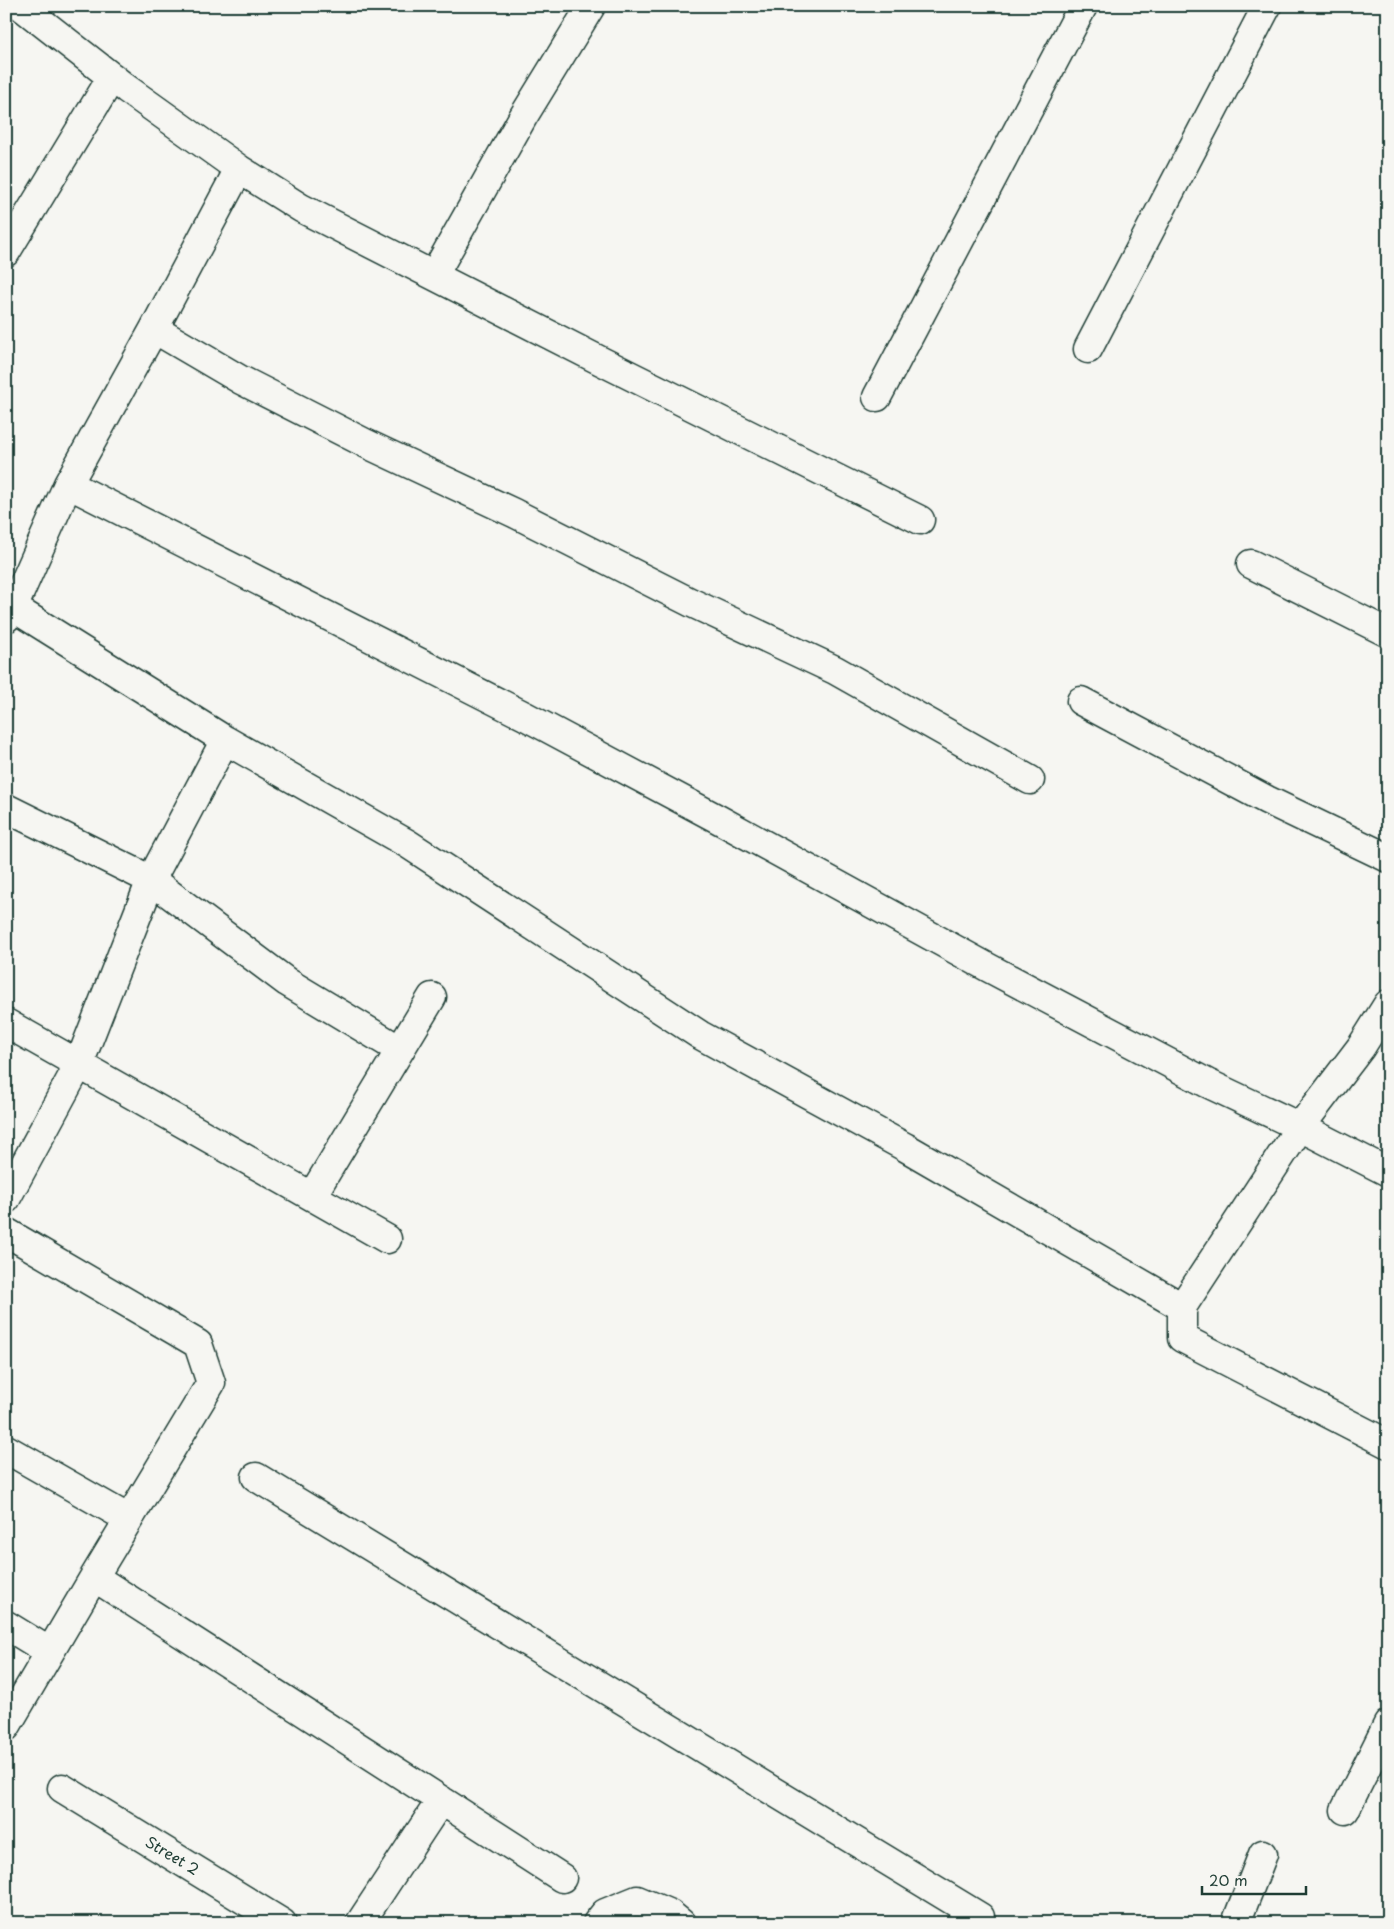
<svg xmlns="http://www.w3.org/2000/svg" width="1394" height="1929" viewBox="0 0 1394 1929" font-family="'Playpen Sans',sans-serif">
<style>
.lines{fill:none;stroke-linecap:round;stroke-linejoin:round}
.minor-casing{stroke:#1f3d34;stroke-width:31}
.minor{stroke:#f6f6f2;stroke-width:28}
.labels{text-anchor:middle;stroke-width:4;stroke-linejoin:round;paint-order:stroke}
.street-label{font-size:15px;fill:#1f3d34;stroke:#f6f6f2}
</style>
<rect width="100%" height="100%" fill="#f6f6f2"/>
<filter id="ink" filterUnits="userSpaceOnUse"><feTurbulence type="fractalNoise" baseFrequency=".02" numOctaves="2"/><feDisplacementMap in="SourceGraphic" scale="10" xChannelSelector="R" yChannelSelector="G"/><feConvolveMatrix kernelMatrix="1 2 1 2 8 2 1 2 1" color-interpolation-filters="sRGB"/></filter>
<g filter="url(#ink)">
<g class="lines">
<!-- minor casing -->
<g class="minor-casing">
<path id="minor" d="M 21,6 L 127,89 L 239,169 L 301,208 L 601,361 L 920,520
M 6,252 L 112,77
M 434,275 L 523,117 L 591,6
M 154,329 L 241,380 L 367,444 L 514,513 L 690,602 L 835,670 L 1030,780
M 1088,349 L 1267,6
M 877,397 L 1083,6
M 68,484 L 525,716 L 718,819 L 989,968 L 1207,1083 L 1300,1127 L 1388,1172
M 1251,564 L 1388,633
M 6,603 L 225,740 L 408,844 L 700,1035 L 905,1147 L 1182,1307
M 6,618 L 13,608 L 68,484 L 154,329 L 239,169
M 1081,701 L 1267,800 L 1388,858
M 6,808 L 151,880 L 287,982 L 400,1050
M 1388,1004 L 1361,1047 L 1300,1127 L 1182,1307 L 1182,1338 L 1388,1444
M 6,1023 L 387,1239
M 312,1196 L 432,997
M 6,1199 L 79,1064 L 151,880 L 225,740
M 6,1232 L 198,1344 L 211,1383 L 94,1577 L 562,1878
M 6,1449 L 129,1519
M 256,1477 L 980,1917 L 977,1923
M 6,1625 L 50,1652
M 6,1727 L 94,1577
M 62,1788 L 282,1923
M 1345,1810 L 1388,1724
M 360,1923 L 441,1800
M 597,1923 L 605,1913 L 637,1900 L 670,1914 L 681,1923
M 1236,1923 L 1263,1854"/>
</g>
<!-- minor -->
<use href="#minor" class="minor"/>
</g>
</g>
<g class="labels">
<!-- street labels -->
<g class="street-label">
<text transform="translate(172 1856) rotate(31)" y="5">Street 2</text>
</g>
</g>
<!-- margin -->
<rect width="1394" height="1929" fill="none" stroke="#f6f6f2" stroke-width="25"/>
<rect x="12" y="12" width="1369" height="1904" fill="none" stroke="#1f3d34" stroke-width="2" filter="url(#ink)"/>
<!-- scale -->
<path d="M1202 1886v8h104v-8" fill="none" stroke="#1f3d34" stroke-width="2.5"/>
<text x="1209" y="1886" font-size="15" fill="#1f3d34" stroke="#f6f6f2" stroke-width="4" paint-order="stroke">20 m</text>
</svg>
